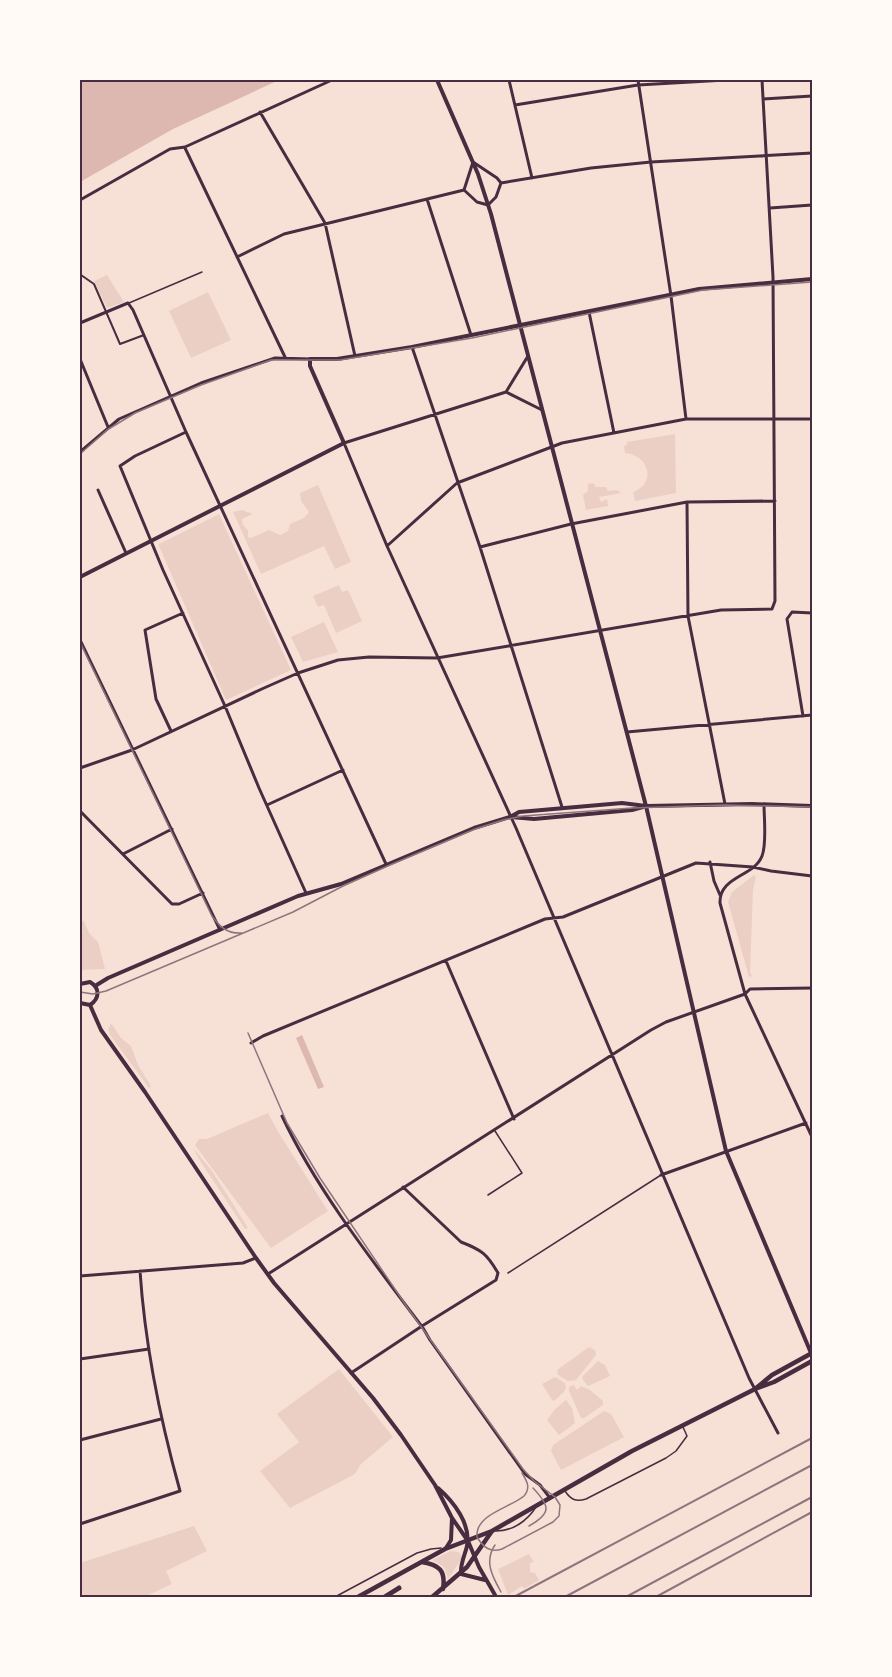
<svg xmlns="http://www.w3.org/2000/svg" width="892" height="1677" viewBox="0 0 892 1677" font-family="'PT Sans',sans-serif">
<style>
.green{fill:#ebcfc5}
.water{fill:#dcb8b0}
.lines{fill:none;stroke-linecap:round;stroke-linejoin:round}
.service{stroke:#4a2c40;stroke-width:1.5}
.pedestrian{stroke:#4a2c40;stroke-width:2}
.minor{stroke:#4a2c40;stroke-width:3}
.tertiary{stroke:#4a2c40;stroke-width:4}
.secondary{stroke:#4a2c40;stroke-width:4}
.primary{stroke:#4a2c40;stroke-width:4.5}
.motorway{stroke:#4a2c40;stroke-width:5}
.tram{stroke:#8f747c;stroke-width:1.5}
.rail{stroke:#8f747c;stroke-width:2}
.neatline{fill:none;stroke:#4a2c40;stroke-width:2}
</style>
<rect width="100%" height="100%" fill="#f7e1d7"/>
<!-- green -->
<path class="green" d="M 107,275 L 124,302 L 107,308 L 94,281 Z
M 208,292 L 231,340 L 191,358 L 169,311 Z
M 675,434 L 676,493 L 635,501 L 633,492 C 657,483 649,455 625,453 L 624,446 L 627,445 L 627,442 Z
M 593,483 L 596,487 L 606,487 L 608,491 L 617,490 L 621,493 L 599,497 L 601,502 L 607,499 L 608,506 L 586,510 L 583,495 L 588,491 L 588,484 Z
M 318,485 L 351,562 L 335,569 L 324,546 L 261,574 L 233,512 L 242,510 L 253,514 L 242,519 L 243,525 L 248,530 L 248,537 L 251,538 L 269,530 L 280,535 L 288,531 L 290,524 L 304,518 L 309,512 L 301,501 L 300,493 Z
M 219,514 L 291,670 L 226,700 L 159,546 L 159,544 Z
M 339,585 L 342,592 L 348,590 L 362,621 L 336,633 L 324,605 L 318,607 L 313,596 Z
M 324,622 L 338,652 L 303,662 L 291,637 Z
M 754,875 L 756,877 L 753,890 L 750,972 L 752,976 L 749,977 L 728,902 L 732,892 Z
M 80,921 L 84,921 L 89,933 L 98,942 L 105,969 L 80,970 Z
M 111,1023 L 121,1038 L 131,1046 L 138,1065 L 151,1086 L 149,1088 L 110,1035 L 108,1030 Z
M 268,1113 L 277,1130 L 328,1211 L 271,1248 L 195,1145 L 199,1139 L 207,1139 Z
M 194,1149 L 212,1171 L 248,1228 L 245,1229 L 197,1156 Z
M 589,1347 L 595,1350 L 596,1355 L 576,1380 L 568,1381 L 558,1375 L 557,1370 Z
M 598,1361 L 605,1365 L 610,1376 L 588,1386 L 583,1380 L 582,1377 Z
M 339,1369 L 393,1437 L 361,1464 L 355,1474 L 290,1508 L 260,1471 L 299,1442 L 277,1414 Z
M 555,1377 L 565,1383 L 566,1388 L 564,1392 L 554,1401 L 552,1400 L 542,1384 Z
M 574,1385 L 577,1390 L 581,1386 L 590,1390 L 603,1401 L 603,1405 L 584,1418 L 581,1418 L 569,1391 L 569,1387 Z
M 566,1400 L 572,1408 L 575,1423 L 559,1435 L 547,1420 L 555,1409 Z
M 604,1411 L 611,1414 L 624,1437 L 561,1470 L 551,1451 L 553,1445 Z
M 194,1526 L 207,1551 L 166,1571 L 172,1584 L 144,1597 L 83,1597 L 80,1586 L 80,1563 Z
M 451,1551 L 459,1552 L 462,1558 L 448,1579 L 444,1567 L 432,1560 Z
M 529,1554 L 534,1562 L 530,1563 L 530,1572 L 535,1573 L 539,1580 L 524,1589 L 522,1586 L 508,1595 L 498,1569 Z"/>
<!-- water -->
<path class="water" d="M 80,80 L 279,80 L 173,129 L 80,182 Z
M 302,1035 L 324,1087 L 318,1089 L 296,1038 Z"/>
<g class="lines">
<!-- service -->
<path class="service" d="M 129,303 L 202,272
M 488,1195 L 522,1173 L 495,1131
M 508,1273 L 661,1175
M 565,1491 C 571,1500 576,1502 586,1499 L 666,1458 L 676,1451 L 687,1436 L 683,1427
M 496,1531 C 513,1531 527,1521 536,1507
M 333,1598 L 417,1553 L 431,1549 L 441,1548"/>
<!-- pedestrian -->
<path class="pedestrian" d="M 81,275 L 94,284 L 120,344 L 144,335"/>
<!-- minor -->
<path class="minor" d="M 509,80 L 532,178
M 638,80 L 671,296 L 686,419
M 763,99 L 812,96
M 515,105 L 638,85 L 726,80
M 260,112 L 325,223 L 355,356
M 185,148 L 285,357
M 501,183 L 591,168 L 651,162 L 812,153
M 464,190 L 473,162 L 497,178 L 501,183
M 464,190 L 477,202 L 488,205 L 496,197 L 501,183
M 427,199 L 471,335
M 80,200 L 170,149 L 185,147 L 332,80
M 770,208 L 812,205
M 237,257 L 284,234 L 464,190
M 589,312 L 614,433
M 80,323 L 128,303 L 133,310 L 186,432 L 386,864
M 412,347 L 480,547 L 562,807
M 528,356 L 506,392 L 344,443 L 387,546 L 516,828 L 749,1378 L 778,1433
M 80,359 L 108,427
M 506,392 L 542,410
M 186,432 L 135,456 L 120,466 L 163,570 L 225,706 L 259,788 L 306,893
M 80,452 L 119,419 L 201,383 L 275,358 L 310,359
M 98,490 L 126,553
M 687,502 L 688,616 L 725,804
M 387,546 L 457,483 L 562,443 L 686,419 L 812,419
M 480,547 L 571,524 L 687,502 L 775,501
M 80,640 L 220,930
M 803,716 L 787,619 L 792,612 L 812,613
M 171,731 L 156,699 L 145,630 L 183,613
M 627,732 L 812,715
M 80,768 L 132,750 L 264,688 L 298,673 L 338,660 L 369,657 L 437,658 L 721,610 L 772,609 L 775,601 L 773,277 L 762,80
M 764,804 C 764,818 767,844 762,856 C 754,877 719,876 720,903 L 745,994 L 812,1137
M 267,805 L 343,770
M 80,811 L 172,904 L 179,904 L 203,893
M 123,854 L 172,829
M 710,862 L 714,881 L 720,895
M 446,961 L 514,1119
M 251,1043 L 263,1036 L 545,919 L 563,917 L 696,863 L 753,867 L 771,871 L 812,876
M 282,1116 C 316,1189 374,1263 423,1328 L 430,1340 L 525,1474 L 540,1485 L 550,1498
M 661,1175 L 806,1123
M 268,1274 L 651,1030 L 666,1022 L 745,994 L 750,989 L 812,988
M 80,1276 L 243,1263 L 256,1258
M 80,1359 L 149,1349
M 351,1373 L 422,1326 L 496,1280 L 498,1273 C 487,1254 482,1250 461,1242 L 403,1187
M 80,1440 L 161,1419
M 80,1524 L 180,1491 C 160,1419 145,1346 140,1271"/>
<!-- tertiary -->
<path class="tertiary" d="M 80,577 L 344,443 L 310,366 L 310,359 L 337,359 L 412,347 L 699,289 L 812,279
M 646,806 L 726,1151 L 811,1353"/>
<!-- secondary -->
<path class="secondary" d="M 437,80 L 478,174 L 491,214 L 646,806
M 511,817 L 534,819 L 632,810 L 643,807
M 80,984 L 90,982 C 100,988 100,998 90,1005 L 80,1003
M 95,986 L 108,978 L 298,896 L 341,884 L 474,828 L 510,817 L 519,812 L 622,803 L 646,806 L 752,804 L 812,806
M 90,1005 L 101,1030 L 145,1092 L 256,1258 L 274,1283 L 373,1398 L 401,1435 L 435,1485 L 452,1518 L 468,1541 L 479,1567 L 495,1595
M 438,1488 C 454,1502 471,1524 467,1546 C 465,1555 460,1564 461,1574 L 485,1580
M 446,1548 L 451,1540 L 452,1518"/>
<!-- primary -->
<path class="primary" d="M 755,1389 L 772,1375 L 812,1353
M 422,1562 C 439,1565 446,1570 443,1589
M 356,1598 L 445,1549 L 492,1531 L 632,1451 L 755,1389 L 774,1382 L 812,1361
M 431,1598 L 467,1567 L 492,1531"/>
<!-- motorway -->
<path class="motorway" d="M 383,1598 L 399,1588"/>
<!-- tram -->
<path class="tram" d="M 80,454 L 107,430 L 135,413 L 201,385 L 271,360 L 340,360 L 472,338 L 703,290 L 812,282
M 80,642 L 212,916 C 220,927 227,934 242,933
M 80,992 L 93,994 L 106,991 L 293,912 L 343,886 L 390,865 L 475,829 L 503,820 L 523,816 L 632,808 L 725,805 L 812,807
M 248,1033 L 287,1123 L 320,1178 L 407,1307 L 523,1469 L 534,1481 L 555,1497 L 560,1505 L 559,1516 L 553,1522 L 502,1549 C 490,1553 483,1547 477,1537 C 475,1514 510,1508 524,1496 C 531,1488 527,1481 522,1473
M 529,1526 C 552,1513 550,1506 533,1488
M 495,1545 C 484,1561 492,1576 501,1592"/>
<!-- rail -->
<path class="rail" d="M 512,1598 L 812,1438
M 563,1598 L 812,1465
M 624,1598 L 812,1497
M 654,1598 L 812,1512"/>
</g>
<!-- border -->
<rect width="892" height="1677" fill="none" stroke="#fffaf5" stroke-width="162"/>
<rect x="81" y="81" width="730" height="1515" class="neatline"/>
</svg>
